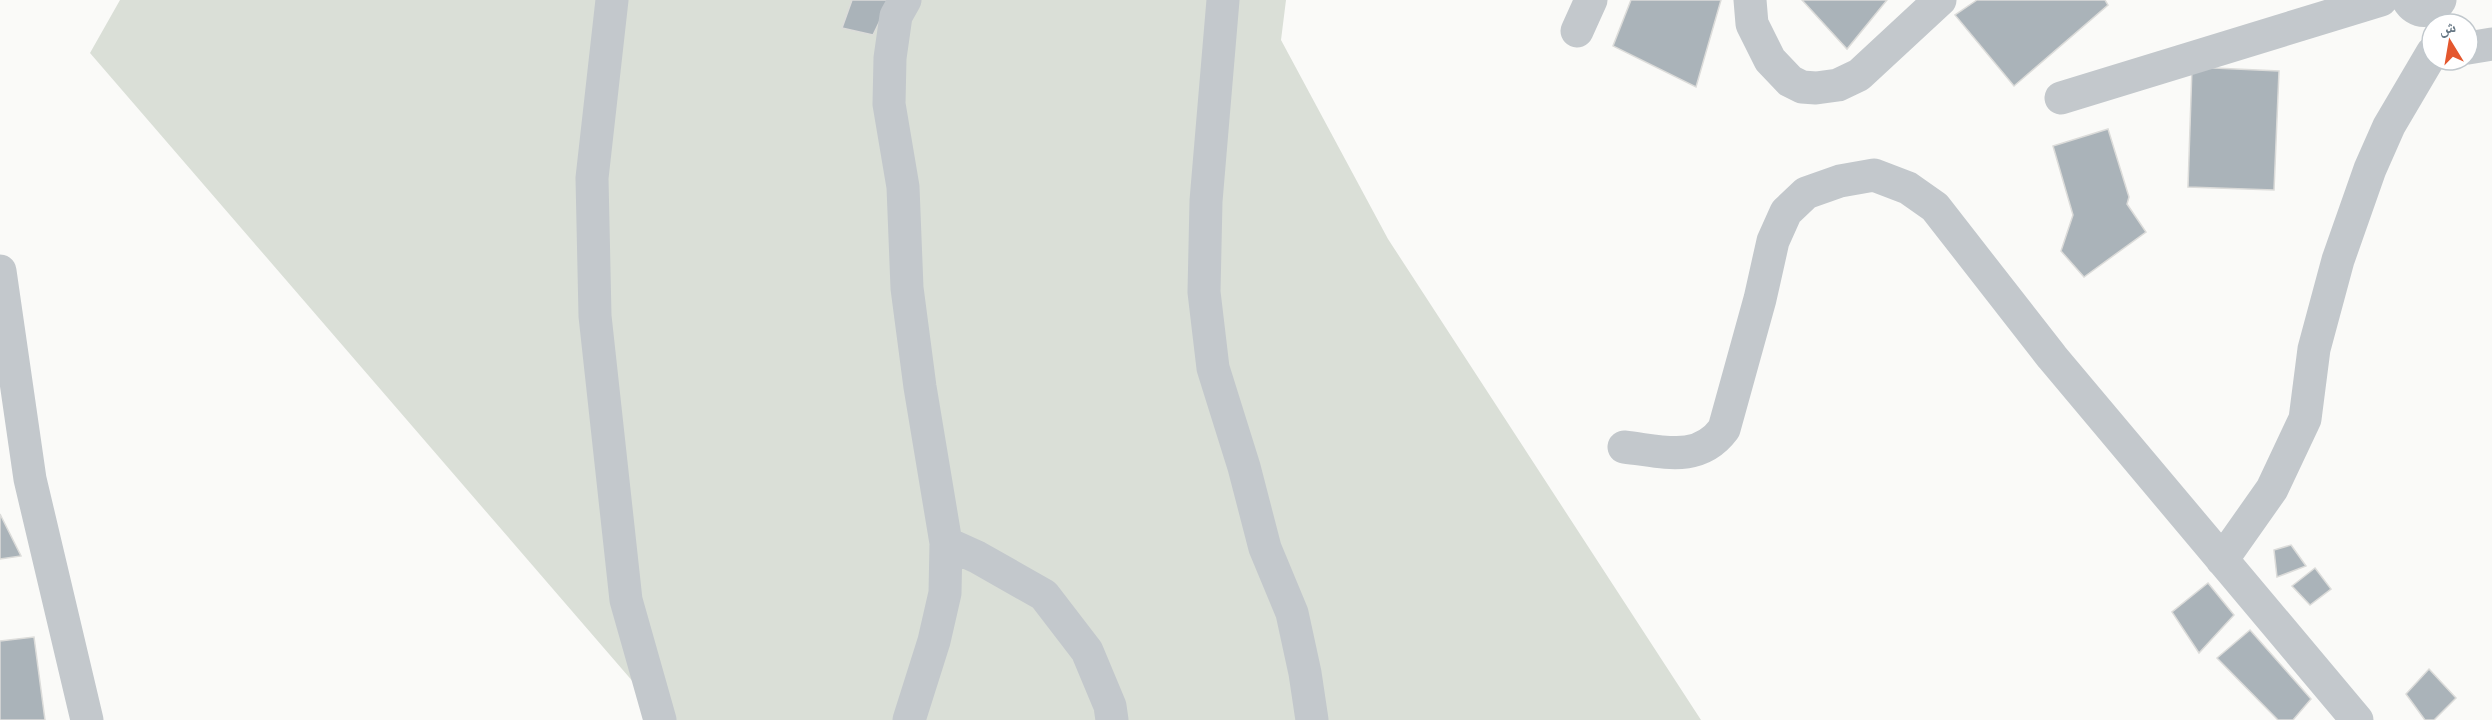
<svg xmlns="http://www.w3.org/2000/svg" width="2492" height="720" viewBox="0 0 2492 720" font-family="Lato,'Noto Naskh Arabic',sans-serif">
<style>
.green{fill:#dadfd7}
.building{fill:#aab3b9;stroke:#dcdcda;stroke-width:1.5}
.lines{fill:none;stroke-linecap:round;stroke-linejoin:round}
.minor{stroke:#c3c8cc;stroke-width:33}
</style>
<rect width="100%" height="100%" fill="#fafaf8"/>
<!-- green -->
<path class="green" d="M 120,0 L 1286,0 L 1281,40 L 1388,239 L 1701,720 L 666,720 L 90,53 Z"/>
<!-- building -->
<path class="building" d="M 852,0 L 890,0 L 873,35 L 842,28 Z
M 1631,0 L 1721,0 L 1696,87 L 1613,46 Z
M 1802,0 L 1887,0 L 1847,49 Z
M 1977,0 L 2105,0 L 2108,5 L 2014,86 L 1955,15 Z
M 2192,67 L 2279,71 L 2274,190 L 2188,187 Z
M 2108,129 L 2129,197 L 2127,204 L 2146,232 L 2084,277 L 2061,251 L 2073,215 L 2053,146 Z
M 0,514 L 21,556 L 0,559 Z
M 2291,545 L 2306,566 L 2277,577 L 2274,550 Z
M 2315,568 L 2331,589 L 2310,605 L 2292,586 Z
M 2208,583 L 2234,615 L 2199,653 L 2172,612 Z
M 2250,630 L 2311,699 L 2293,720 L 2278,720 L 2217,658 Z
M 34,637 L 45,720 L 0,720 L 0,641 Z
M 2429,669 L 2456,698 L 2434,720 L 2425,720 L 2406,694 Z"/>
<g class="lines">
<!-- minor -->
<path class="minor" d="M 612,0 L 592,178 L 595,316 L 626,600 L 660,720
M 905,0 L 896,16 L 890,58 L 889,104 L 903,187 L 907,288 L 920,387 L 946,543 L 945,593 L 934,641 L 909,720
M 1223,0 L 1206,201 L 1204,292 L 1213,368 L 1244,467 L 1265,548 L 1292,613 L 1305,673 L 1312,720
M 1750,0 L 1752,24 L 1770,60 L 1790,81 L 1802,87 L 1816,88 L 1838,85 L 1859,75 L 1940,0
M 2408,0 C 2416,14 2432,14 2440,0
M 1577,31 L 1591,0
M 2468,48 L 2492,44
M 2061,98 L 2381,0
M 0,271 L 30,479 L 87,720
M 1624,447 C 1662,451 1698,464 1724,429 L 1760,299 L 1773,241 L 1786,212 L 1806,193 L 1840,181 L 1874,175 L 1908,188 L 1935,207 L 2052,357 L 2357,720
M 946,543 L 977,557 L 1044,595 L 1087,651 L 1110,706 L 1112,720
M 2222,560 L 2272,489 L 2305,419 L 2314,349 L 2338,260 L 2370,169 L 2389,126 L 2432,53"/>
</g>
<!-- north arrow -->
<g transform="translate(2450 42) rotate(349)"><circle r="28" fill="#ffffff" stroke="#c1c8cd" stroke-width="1.5"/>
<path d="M0-4.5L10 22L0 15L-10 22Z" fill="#e4572e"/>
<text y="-9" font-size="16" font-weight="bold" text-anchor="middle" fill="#657683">ش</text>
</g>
</svg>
